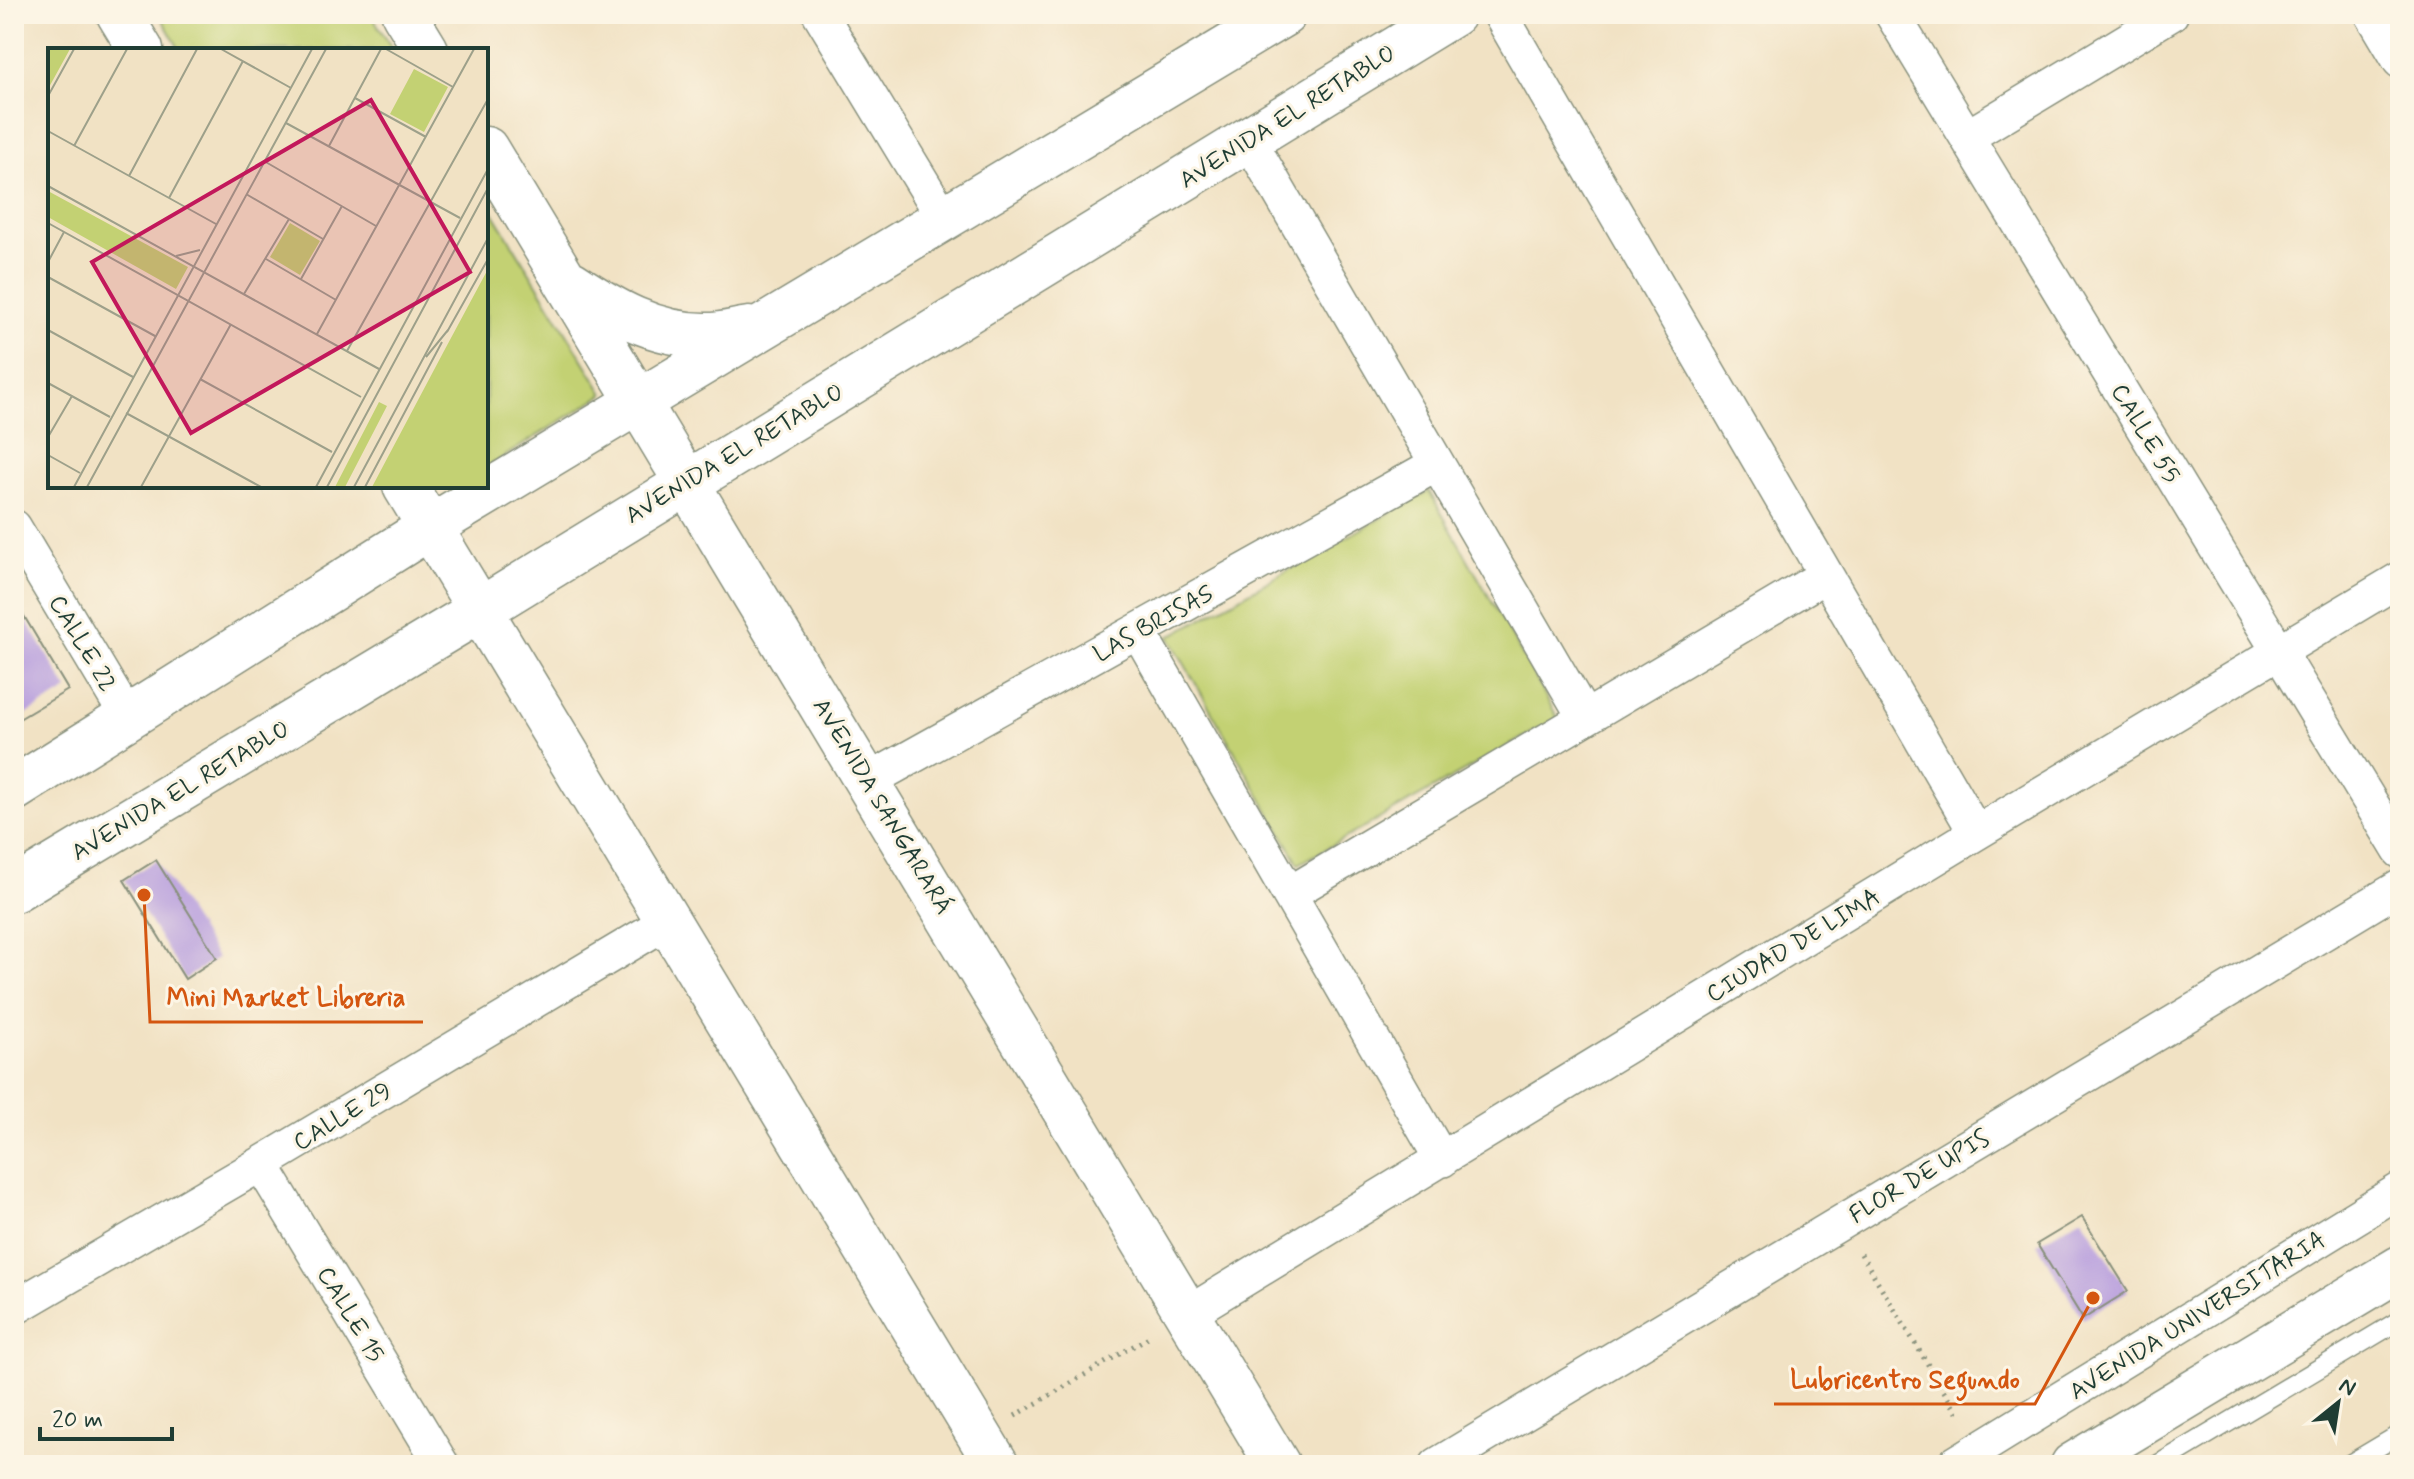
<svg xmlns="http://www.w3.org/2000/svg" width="2414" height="1479" viewBox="0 0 2414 1479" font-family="Mynerve,sans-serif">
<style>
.green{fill:#c3d173;stroke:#718754;stroke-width:2}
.building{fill:#b399dd}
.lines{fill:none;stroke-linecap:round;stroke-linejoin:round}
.lane-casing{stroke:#88907c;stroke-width:21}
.street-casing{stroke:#88907c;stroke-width:37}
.secondary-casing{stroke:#88907c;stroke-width:47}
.primary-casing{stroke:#88907c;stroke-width:47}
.path{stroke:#88907c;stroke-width:5;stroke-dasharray:2 6;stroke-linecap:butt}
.lane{stroke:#fff;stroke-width:18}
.street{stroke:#fff;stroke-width:34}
.secondary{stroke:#fff;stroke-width:44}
.primary{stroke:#fff;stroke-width:44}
.labels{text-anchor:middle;stroke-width:6;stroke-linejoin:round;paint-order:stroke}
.street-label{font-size:24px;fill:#1f3d34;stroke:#fcf5e5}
.inset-road{fill:none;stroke:#9da08a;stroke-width:2}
.view{fill:#c2185b;fill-opacity:0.15;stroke:#c2185b;stroke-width:4}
.inset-edge{fill:none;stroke:#1f3d34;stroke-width:4}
.leader{fill:none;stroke:#d45610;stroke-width:3}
.callout-dot{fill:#d45610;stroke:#fcf5e5;stroke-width:3}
.callout-label{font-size:26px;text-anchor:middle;font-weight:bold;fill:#d45610;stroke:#fcf5e5;stroke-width:6;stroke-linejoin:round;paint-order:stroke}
</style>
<rect width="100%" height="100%" fill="#fcf5e5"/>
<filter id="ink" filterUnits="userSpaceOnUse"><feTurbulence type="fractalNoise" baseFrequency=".0125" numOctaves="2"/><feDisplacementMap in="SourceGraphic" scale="16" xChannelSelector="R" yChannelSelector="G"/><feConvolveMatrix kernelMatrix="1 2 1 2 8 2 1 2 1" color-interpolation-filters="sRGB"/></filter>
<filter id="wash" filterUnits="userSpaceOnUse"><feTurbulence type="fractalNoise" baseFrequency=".006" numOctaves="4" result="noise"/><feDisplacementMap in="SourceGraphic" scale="32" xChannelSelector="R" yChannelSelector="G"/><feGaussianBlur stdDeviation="1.8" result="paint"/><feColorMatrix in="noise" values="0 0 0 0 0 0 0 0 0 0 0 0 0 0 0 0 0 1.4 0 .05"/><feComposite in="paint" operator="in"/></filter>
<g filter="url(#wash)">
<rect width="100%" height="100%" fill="#f1e2c4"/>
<!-- green -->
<path class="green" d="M 159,14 L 371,14 L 393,50 L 180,50 Z
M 486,201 L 604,394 L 486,468 Z
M 1429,491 L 1558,718 L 1299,864 L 1169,637 Z"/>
<g id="blocks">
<!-- building -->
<path class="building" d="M 18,606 L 68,690 L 14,722 L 14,608 Z
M 156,860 L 217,958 L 185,979 L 124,880 Z
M 2082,1217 L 2128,1291 L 2083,1319 L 2037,1244 Z"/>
</g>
</g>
<g filter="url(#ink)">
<use href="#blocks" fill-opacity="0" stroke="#88907c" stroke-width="2"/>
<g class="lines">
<!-- lane casing -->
<g class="lane-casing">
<path id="lane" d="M 2157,1465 L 2400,1320
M 2348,1465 L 2400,1434"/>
</g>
<!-- street casing -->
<g class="street-casing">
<path id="street" d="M 820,14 L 944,218
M 1500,14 L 1976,833
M 1892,14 L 2400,851
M 2372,14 L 2400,61
M 1967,137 L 2171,14
M 1249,140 L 1585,718
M 14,527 L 128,718
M 1138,631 L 1442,1160
M 868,781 L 1437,464
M 1289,894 L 1826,575
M 261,1164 L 442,1465
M 14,1308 L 261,1164 L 668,921
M 1187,1314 L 1976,833 L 2400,579
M 1437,1465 L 2400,887
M 1953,1465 L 2400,1190"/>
</g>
<!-- secondary casing -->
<g class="secondary-casing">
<path id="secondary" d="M 119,14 L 141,50
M 404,14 L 426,50
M 486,149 L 1278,1465
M 571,283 C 612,310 654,335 705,335 C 719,336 735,331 749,329
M 405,486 L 997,1465
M 14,789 L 430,527 L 1284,14
M 14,890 L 480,610 L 1453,14"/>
</g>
<!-- primary casing -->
<g class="primary-casing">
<path id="primary" d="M 2073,1465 L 2400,1268"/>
</g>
<!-- path -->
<path class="path" d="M 1861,1254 L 1959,1416
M 1015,1416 L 1152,1335"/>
<!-- lane -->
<use href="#lane" class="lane"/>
<!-- street -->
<use href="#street" class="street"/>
<!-- secondary -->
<use href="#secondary" class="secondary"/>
<!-- primary -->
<use href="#primary" class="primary"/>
</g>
</g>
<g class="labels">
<!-- street labels -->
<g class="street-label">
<text transform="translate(1287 116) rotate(-32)" y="8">AVENIDA EL RETABLO</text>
<text transform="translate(2146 433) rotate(59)" y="8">CALLE 55</text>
<text transform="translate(734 453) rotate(-31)" y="8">AVENIDA EL RETABLO</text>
<text transform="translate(1153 623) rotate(-29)" y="8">LAS BRISAS</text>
<text transform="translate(83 643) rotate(59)" y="8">CALLE 22</text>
<text transform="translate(180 790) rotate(-31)" y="8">AVENIDA EL RETABLO</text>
<text transform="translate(883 806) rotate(59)" y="8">AVENIDA SANGARARÁ</text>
<text transform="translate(1793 945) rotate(-31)" y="8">CIUDAD DE LIMA</text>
<text transform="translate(342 1116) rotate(-31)" y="8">CALLE 29</text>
<text transform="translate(1919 1176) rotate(-31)" y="8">FLOR DE UPIS</text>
<text transform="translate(351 1314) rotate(59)" y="8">CALLE 15</text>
<text transform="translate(2197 1315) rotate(-32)" y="8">AVENIDA UNIVERSITARIA</text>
</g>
</g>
<!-- overview -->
<g transform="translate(48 48)">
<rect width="440" height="440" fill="#f1e2c4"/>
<path d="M 0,1 L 22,1 L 0,41 ZM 366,21 L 400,39 L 376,84 L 342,66 ZM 0,143 L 140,219 L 128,241 L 0,169 ZM 242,175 L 272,193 L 252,227 L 222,209 ZM 440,221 L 440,439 L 324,439 L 396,303 ZM 331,354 L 339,358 L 297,439 L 287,439 Z" fill="#c3d173"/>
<path class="inset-road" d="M 173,1 L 243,40M 338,1 L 405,39M 0,48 L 26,1M 307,50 L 378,89M 238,75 L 412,170M 0,83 L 168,176M 26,98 L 79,1M 281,98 L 333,1M 216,113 L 328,178M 81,128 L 149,1M 0,138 L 331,321M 198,146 L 275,191M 121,150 L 195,13M 0,175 L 313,349M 128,208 L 152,202M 218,211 L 288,252M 0,214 L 16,184M 0,229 L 107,288M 253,231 L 294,158M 196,246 L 241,171M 0,282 L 85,329M 399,284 L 440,211M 269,286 L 426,1M 299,303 L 440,51M 378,309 L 400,282M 152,331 L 284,404M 0,335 L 62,369M 78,365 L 213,439M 0,389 L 24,348M 0,407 L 32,425M 26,439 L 264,1M 39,439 L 278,1M 93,439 L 183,276M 268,439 L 440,121M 279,439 L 440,140M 306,439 L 440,190M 317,439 L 394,294"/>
<path class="view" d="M 323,52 L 422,224 L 143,385 L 44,214 Z"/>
<rect width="440" height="440" class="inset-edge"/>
</g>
<!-- callouts -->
<path class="leader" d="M144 895L150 1022H423M2093 1298L2035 1404H1774"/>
<g class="callout-dot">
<circle cx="144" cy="895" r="8"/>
<circle cx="2093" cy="1298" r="8"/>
</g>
<g class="callout-label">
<text x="286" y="1006">Mini Market Libreria</text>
<text x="1905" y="1388">Lubricentro Segundo</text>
</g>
<!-- margin -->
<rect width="2414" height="1479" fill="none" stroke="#fcf5e5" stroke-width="48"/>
<!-- north arrow -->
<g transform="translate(2338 1403) rotate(30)" stroke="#fcf5e5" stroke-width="6" paint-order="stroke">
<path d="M0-6L14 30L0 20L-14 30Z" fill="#1f3d34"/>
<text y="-12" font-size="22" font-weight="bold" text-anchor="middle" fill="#1f3d34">N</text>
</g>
<!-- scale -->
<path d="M40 1427v12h132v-12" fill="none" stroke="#1f3d34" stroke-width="4"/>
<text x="52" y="1427" font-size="24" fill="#1f3d34" stroke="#fcf5e5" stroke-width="6" paint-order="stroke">20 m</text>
</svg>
